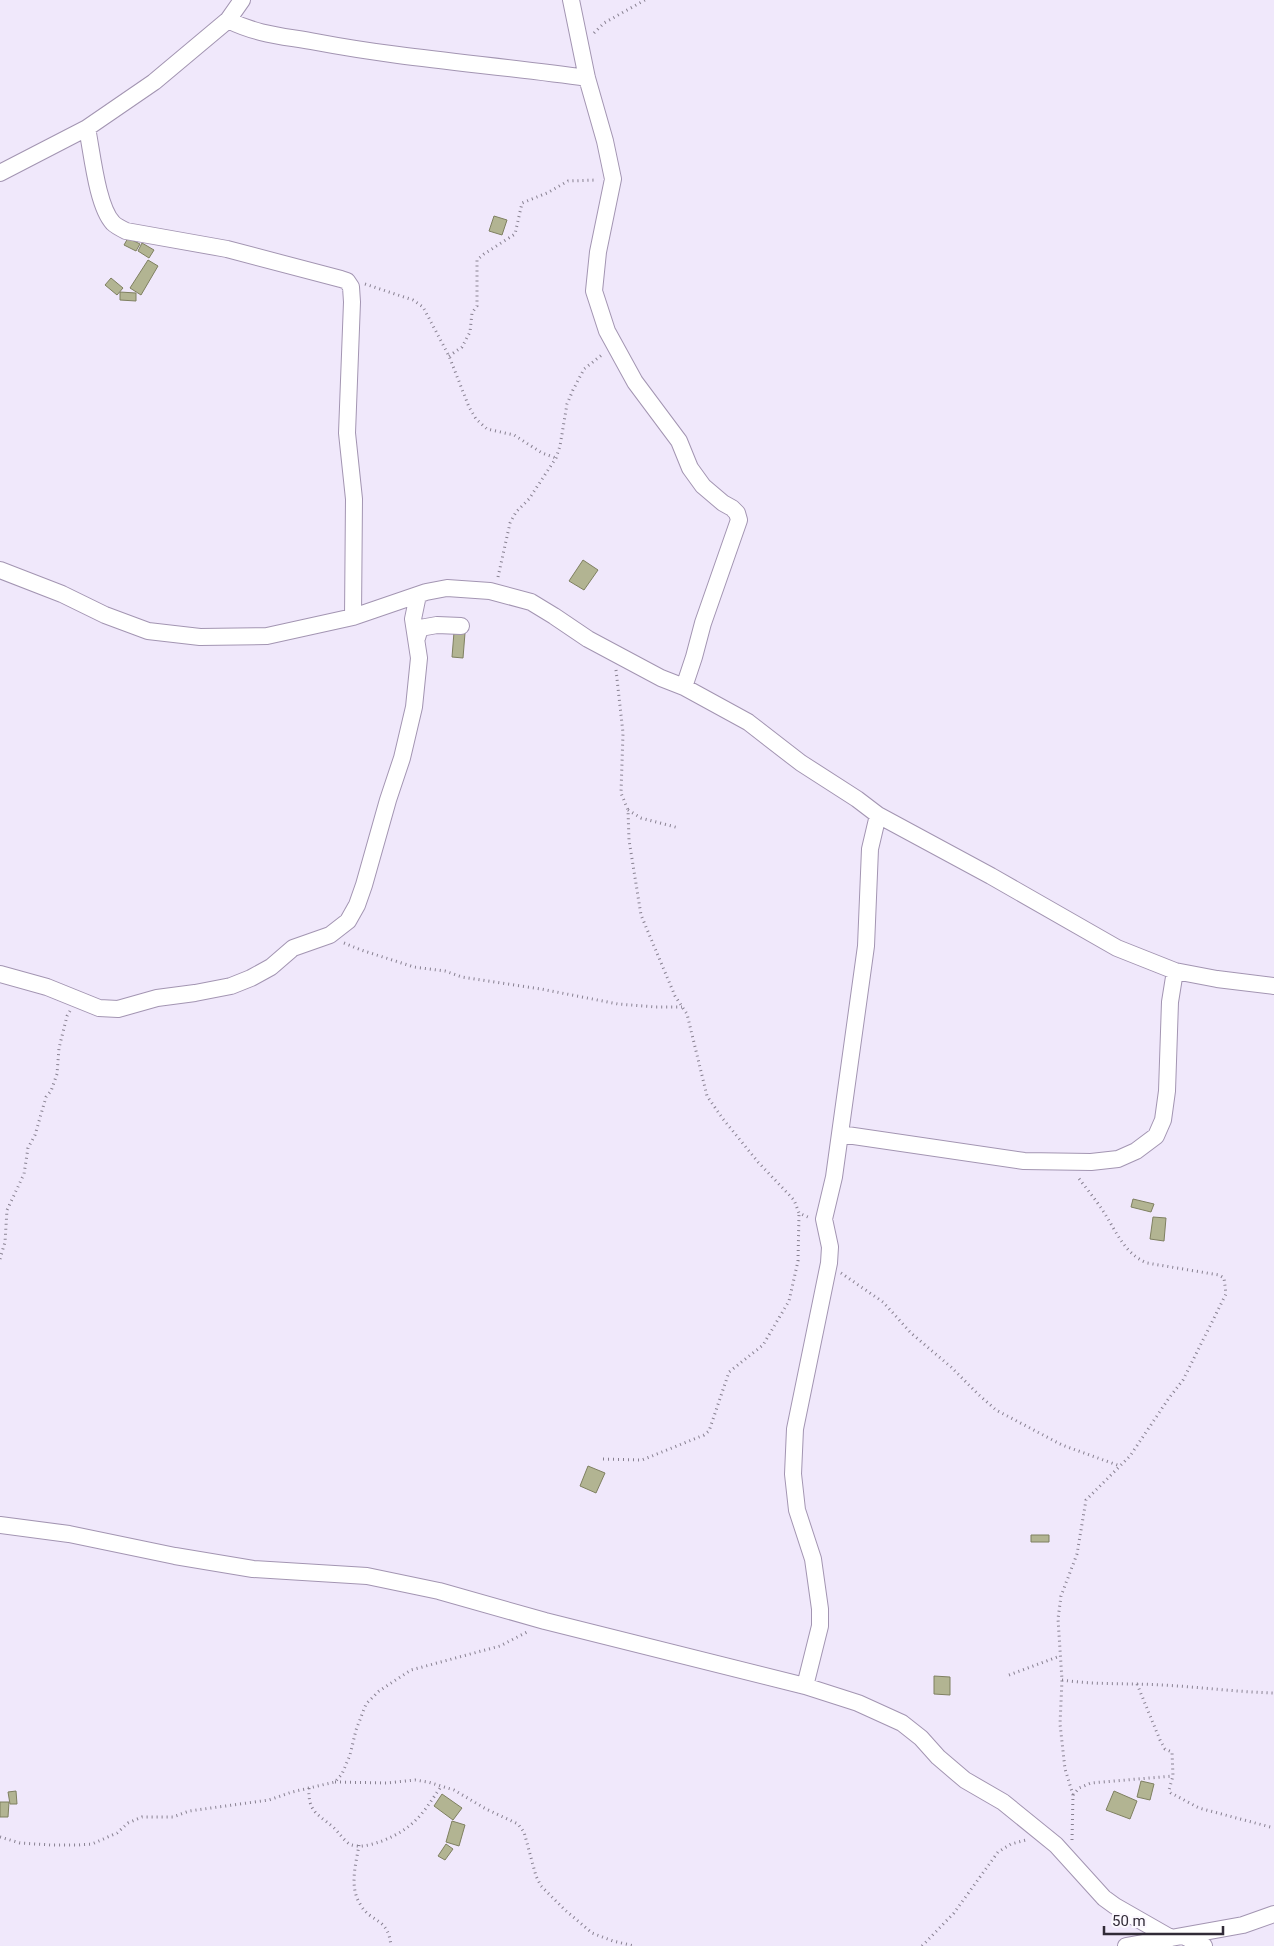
<svg xmlns="http://www.w3.org/2000/svg" width="1274" height="1946" viewBox="0 0 1274 1946" font-family="Roboto,sans-serif">
<style>
.building{fill:#b2b492;stroke:#7f8061}
.lines{fill:none;stroke-linecap:round;stroke-linejoin:round}
.minor-casing{stroke:#a395b2;stroke-width:18}
.path{stroke:#888191;stroke-width:3;stroke-dasharray:1 4;stroke-linecap:butt}
.minor{stroke:#fff;stroke-width:16}
</style>
<rect width="100%" height="100%" fill="#f0e8fb"/>
<!-- building -->
<path class="building" d="M 494,216 L 507,220 L 502,235 L 489,231 Z
M 128,238 L 140,244 L 136,251 L 124,245 Z
M 142,243 L 154,250 L 149,258 L 138,251 Z
M 148,260 L 158,266 L 141,295 L 130,288 Z
M 111,278 L 123,288 L 117,295 L 105,285 Z
M 120,292 L 136,293 L 136,301 L 120,300 Z
M 583,560 L 598,570 L 584,590 L 569,581 Z
M 454,632 L 465,633 L 463,658 L 452,657 Z
M 1133,1199 L 1154,1204 L 1151,1212 L 1131,1207 Z
M 1153,1217 L 1166,1218 L 1164,1241 L 1150,1239 Z
M 588,1466 L 605,1473 L 596,1493 L 580,1486 Z
M 1031,1535 L 1049,1535 L 1049,1542 L 1031,1542 Z
M 934,1676 L 950,1677 L 950,1695 L 934,1694 Z
M 1141,1781 L 1154,1784 L 1150,1800 L 1137,1797 Z
M 16,1791 L 17,1804 L 10,1804 L 8,1792 Z
M 1114,1791 L 1137,1801 L 1130,1819 L 1106,1810 Z
M 442,1794 L 462,1808 L 453,1820 L 434,1806 Z
M 0,1802 L 9,1802 L 8,1817 L 0,1817 Z
M 452,1821 L 465,1825 L 459,1846 L 446,1842 Z
M 446,1844 L 453,1849 L 445,1860 L 438,1856 Z"/>
<g class="lines">
<!-- minor casing -->
<g class="minor-casing">
<path id="minor" d="M 571,0 L 587,78 L 605,141 L 613,179 L 598,252 L 594,291 L 607,331 L 635,382 L 679,441 L 690,468 L 703,486 L 723,503 L 732,508 L 737,513 L 739,520 L 703,623 L 694,657 L 684,687
M 228,20 C 258,35 284,36 316,42 C 405,59 497,65 587,78
M 87,128 C 92,152 97,206 113,223 C 116,226 122,229 126,231 L 227,249 L 341,279 L 347,281 L 351,287 L 352,302 L 347,433 L 354,499 L 353,617
M 0,173 L 87,128 L 154,82 L 228,20 L 242,0
M 0,570 L 62,594 L 105,615 L 148,631 L 200,637 L 267,636 L 353,617 L 426,592 L 447,588 L 490,591 L 531,602 L 554,616 L 588,639 L 661,678 L 684,687 L 748,722 L 801,763 L 857,799 L 878,815 L 991,876 L 1117,948 L 1175,971 L 1217,979 L 1274,986
M 417,638 L 420,628 L 437,625 L 461,626
M 0,974 L 47,987 L 99,1008 L 118,1009 L 157,998 L 195,993 L 231,986 L 251,978 L 271,967 L 293,948 L 330,935 L 348,921 L 357,905 L 364,885 L 388,800 L 402,758 L 414,707 L 419,658 L 413,619 L 418,595
M 840,1134 L 1024,1161 L 1091,1162 L 1118,1159 L 1136,1151 L 1156,1136 L 1163,1120 L 1167,1091 L 1170,1002 L 1175,971
M 0,1525 L 69,1534 L 175,1556 L 253,1569 L 367,1576 L 439,1591 L 545,1621 L 805,1686 L 858,1703 L 902,1723 L 921,1738 L 938,1757 L 965,1780 L 1003,1802 L 1056,1845 L 1104,1898 L 1115,1906 L 1171,1938
M 805,1686 L 820,1626 L 820,1609 L 813,1559 L 797,1510 L 793,1474 L 795,1429 L 829,1263 L 830,1247 L 824,1219 L 834,1177 L 866,946 L 870,849 L 878,815
M 1183,1936 L 1204,1946
M 1126,1946 L 1243,1925 L 1274,1914"/>
</g>
<!-- path -->
<path class="path" d="M 594,33 L 604,23 L 645,0
M 365,284 L 413,300 L 423,307 L 449,356 L 469,407 L 476,419 L 487,429 L 514,435 L 542,453 L 556,458
M 449,356 L 462,347 L 470,332 L 472,313 L 477,306 L 477,260 L 484,254 L 515,234 L 522,203 L 547,193 L 568,181 L 597,180
M 498,577 L 510,523 L 516,512 L 529,499 L 556,458 L 560,446 L 567,404 L 573,390 L 584,369 L 603,354
M 616,670 L 623,733 L 621,793 L 628,810 L 629,840 L 641,915 L 675,996 L 687,1014 L 707,1096 L 723,1119 L 758,1162 L 794,1200 L 799,1213 L 810,1218
M 628,810 L 641,818 L 679,828
M 344,943 L 361,950 L 414,967 L 445,971 L 462,977 L 541,989 L 618,1004 L 656,1007 L 682,1007
M 0,1259 L 5,1242 L 7,1210 L 24,1174 L 28,1148 L 35,1135 L 46,1097 L 51,1091 L 57,1074 L 59,1048 L 67,1016 L 70,1011
M 841,1273 L 883,1302 L 911,1333 L 951,1367 L 979,1395 L 996,1410 L 1062,1445 L 1120,1466
M 603,1459 L 642,1460 L 704,1435 L 709,1431 L 729,1372 L 763,1345 L 789,1301 L 798,1261 L 799,1214
M 1009,1675 L 1060,1656
M 1062,1680 C 1095,1685 1129,1683 1162,1685 C 1200,1687 1237,1692 1274,1693
M 1137,1684 L 1160,1740 L 1165,1749 L 1172,1752 L 1173,1776 L 1169,1790 L 1171,1793 L 1199,1808 L 1274,1828
M 335,1782 L 387,1783 L 415,1780 L 428,1782 L 454,1790 L 486,1809 L 518,1824 L 524,1832 L 536,1876 L 541,1886 L 565,1910 L 592,1933 L 613,1941 L 634,1946
M 309,1788 C 308,1811 316,1813 333,1827 C 339,1832 345,1843 352,1845 C 362,1848 373,1844 382,1841 C 415,1828 423,1813 442,1785
M 1073,1795 L 1079,1788 L 1091,1783 L 1173,1776
M 0,1837 L 20,1843 L 51,1845 L 78,1845 L 92,1844 L 117,1833 L 128,1823 L 142,1817 L 173,1817 L 189,1811 L 269,1800 L 292,1792 L 335,1782 L 342,1774 L 350,1755 L 356,1730 L 366,1704 L 379,1691 L 411,1670 L 500,1646 L 527,1632
M 1072,1840 L 1073,1795 L 1065,1769 L 1060,1724 L 1062,1680 L 1058,1619 L 1061,1596 L 1077,1554 L 1086,1500 L 1130,1456 L 1169,1398 L 1183,1380 L 1226,1294 L 1224,1278 L 1219,1275 L 1147,1263 C 1125,1254 1117,1233 1105,1214 C 1097,1201 1086,1188 1077,1176
M 359,1845 C 356,1864 349,1886 360,1904 C 371,1924 388,1916 391,1946
M 922,1946 L 954,1913 L 998,1852 L 1011,1844 L 1026,1840"/>
<!-- minor -->
<use href="#minor" class="minor"/>
</g>
<!-- scale -->
<path d="M1104 1926v8h119v-8" fill="none" stroke="#312b37" stroke-width="2.5"/>
<text x="1112" y="1926" font-size="15" fill="#312b37" stroke="#fbf8fe" stroke-width="4" paint-order="stroke">50 m</text>
</svg>
